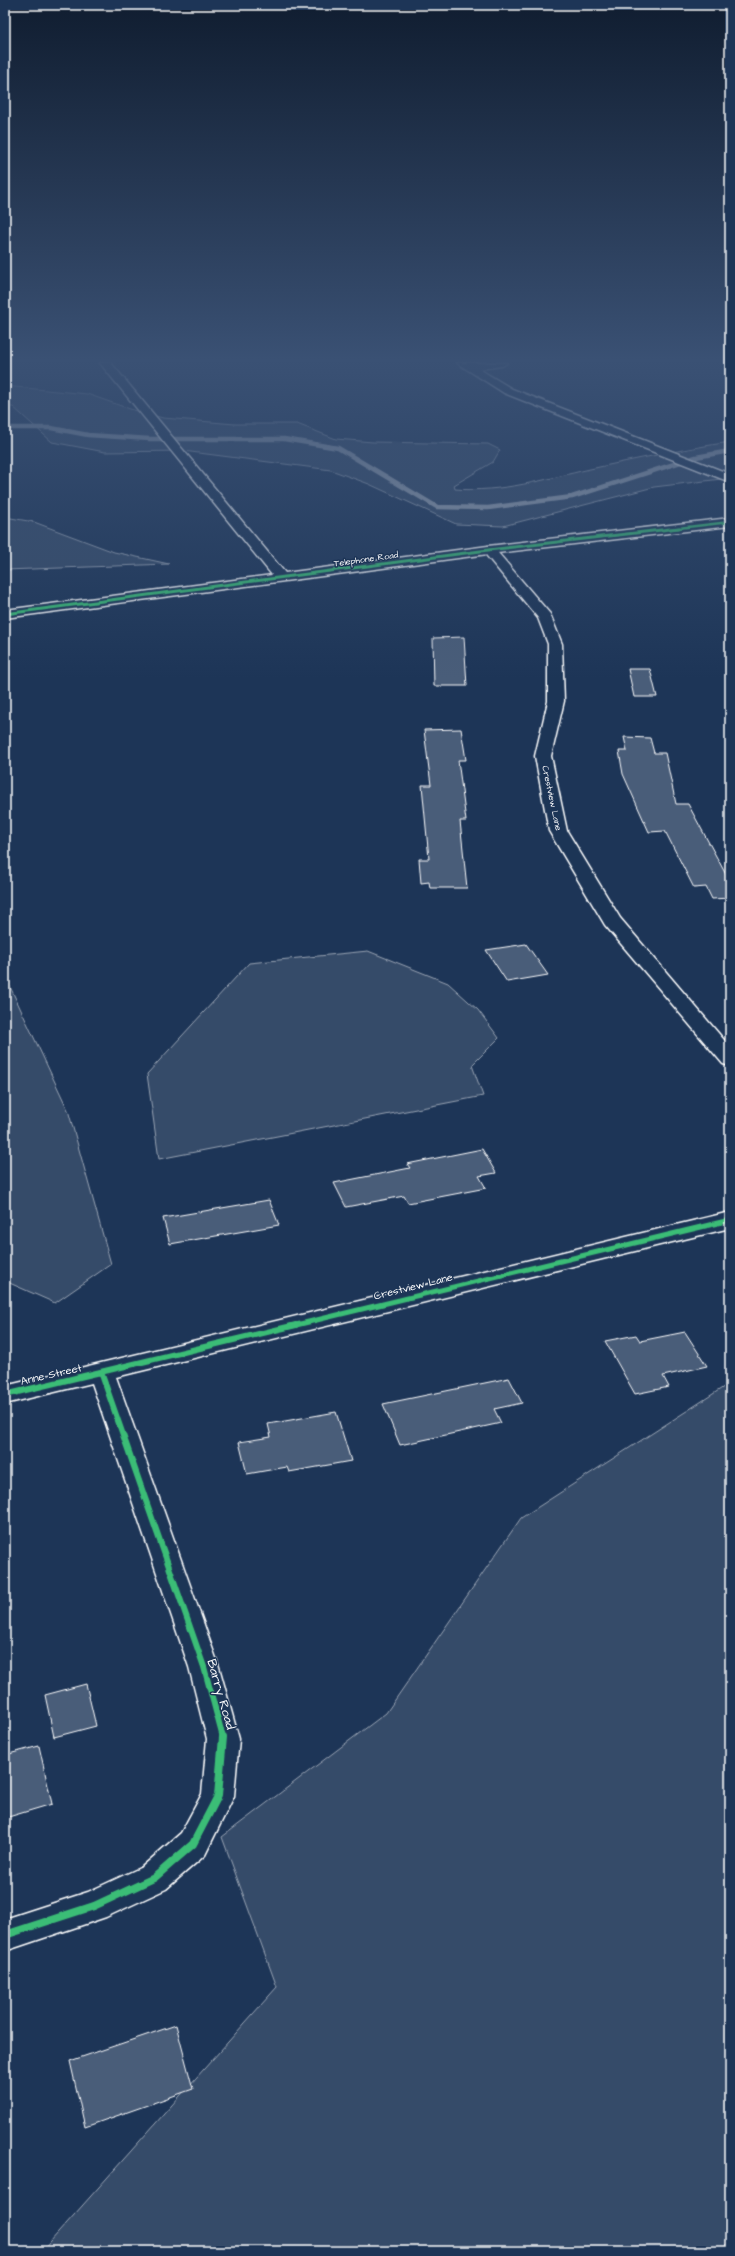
<svg xmlns="http://www.w3.org/2000/svg" width="735" height="2256" viewBox="0 0 735 2256" font-family="'Architects Daughter',sans-serif">
<style>
.green{fill:#364b69;stroke:#9aa5b4}
.lines{fill:none;stroke-linecap:round;stroke-linejoin:round}
.stream{stroke:#a0aab8;stroke-width:4.5}
.building{fill:#4a5d79;stroke:#fff}
.street-casing{stroke:#fff;stroke-width:3}
.secondary-casing{stroke:#fff;stroke-width:3}
.street{fill:#1d3557;fill-rule:evenodd}
.secondary{fill:#1d3557;fill-rule:evenodd}
.cycleway-far4-casing{stroke:#1d3557;stroke-width:4}
.cycleway-far3-casing{stroke:#1d3557;stroke-width:4.5}
.cycleway-far2-casing{stroke:#1d3557;stroke-width:8}
.cycleway-far1-casing{stroke:#1d3557;stroke-width:9}
.cycleway-casing{stroke:#1d3557;stroke-width:10}
.cycleway-far4{stroke:#3abd76;stroke-width:2.5}
.cycleway-far3{stroke:#3abd76;stroke-width:3}
.cycleway-far2{stroke:#3abd76;stroke-width:5}
.cycleway-far1{stroke:#3abd76;stroke-width:6}
.cycleway{stroke:#3abd76;stroke-width:8}
.labels{text-anchor:middle;stroke-width:3;stroke-linejoin:round;paint-order:stroke}
.far-street-label{font-size:9px;fill:#fff;stroke:#1d3557}
.street-label{font-size:11px;fill:#fff;stroke:#1d3557}
.near-street-label{font-size:13px;fill:#fff;stroke:#1d3557}
</style>
<rect width="100%" height="100%" fill="#1d3557"/>
<filter id="ink" filterUnits="userSpaceOnUse"><feTurbulence type="fractalNoise" baseFrequency=".025" numOctaves="2"/><feDisplacementMap in="SourceGraphic" scale="8" xChannelSelector="R" yChannelSelector="G"/><feConvolveMatrix kernelMatrix="1 2 1 2 8 2 1 2 1" color-interpolation-filters="sRGB"/></filter>
<g filter="url(#ink)">
<!-- green -->
<path class="green" d="M 5,386 L 87,394 L 130,409 L 163,418 L 235,424 L 297,424 L 336,439 L 373,442 L 488,444 L 500,450 L 493,462 L 454,485 L 455,489 C 501,493 546,479 590,469 C 637,459 683,449 730,442 L 730,478 L 654,487 L 503,526 L 456,524 L 369,484 L 331,470 L 183,451 L 105,452 L 52,442 L 13,407 L 5,407 Z
M 5,517 L 34,522 L 114,552 L 169,564 L 5,570 Z
M 368,951 L 448,983 L 478,1010 L 499,1038 L 472,1065 L 483,1096 L 159,1159 L 147,1074 L 249,963 Z
M 5,976 L 68,1110 L 111,1264 L 55,1303 L 5,1281 Z
M 730,1383 L 730,2251 L 42,2251 L 277,1987 L 222,1837 L 386,1713 L 521,1518 Z"/>
<g class="lines">
<!-- stream -->
<path class="stream" d="M 5,428 L 51,428 L 88,435 L 150,439 L 284,439 L 338,448 L 437,507 L 488,508 L 572,497 L 696,457 L 730,451"/>
</g>
<!-- building -->
<path class="building" d="M 464,637 L 467,686 L 434,686 L 433,638 Z
M 628,669 L 650,669 L 657,697 L 634,697 Z
M 461,729 L 466,760 L 458,760 L 466,821 L 460,821 L 467,888 L 430,888 L 429,882 L 421,883 L 419,859 L 429,859 L 422,785 L 431,785 L 424,730 Z
M 624,737 L 650,738 L 654,753 L 665,753 L 676,804 L 688,804 L 730,882 L 730,898 L 712,899 L 706,887 L 694,888 L 665,831 L 649,832 L 623,774 L 619,751 L 627,751 Z
M 526,944 L 548,975 L 507,982 L 486,950 Z
M 482,1149 L 496,1173 L 479,1176 L 486,1188 L 408,1203 L 404,1196 L 346,1207 L 334,1183 L 410,1168 L 407,1164 Z
M 269,1200 L 279,1225 L 170,1244 L 163,1218 Z
M 685,1332 L 707,1366 L 663,1376 L 669,1387 L 635,1394 L 605,1341 L 636,1335 L 640,1341 Z
M 509,1378 L 522,1403 L 494,1409 L 501,1423 L 400,1445 L 383,1404 Z
M 336,1412 L 351,1461 L 289,1472 L 287,1467 L 247,1474 L 239,1442 L 271,1437 L 268,1424 Z
M 86,1684 L 96,1726 L 54,1737 L 45,1695 Z
M 39,1746 L 52,1804 L 5,1818 L 5,1755 Z
M 176,2025 L 193,2089 L 85,2127 L 70,2061 Z"/>
<g class="lines">
<!-- street casing -->
<g class="street-casing">
<path id="street" d="M 457,363 L 507,363 L 502,366 L 479,369 L 512,389 L 730,474 L 730,482 L 504,393 Z
M 488,546 L 493,547 L 550,614 L 562,644 L 564,701 L 551,756 L 567,831 L 620,918 L 730,1047 L 730,1066 L 723,1064 L 605,925 L 549,831 L 535,756 L 548,701 L 548,644 L 538,618 L 482,550 Z
M 730,1212 L 730,1228 L 116,1377 L 219,1667 L 239,1739 L 234,1796 L 205,1855 L 166,1889 L 106,1917 L 5,1951 L 5,1919 L 88,1892 L 142,1867 L 181,1833 L 202,1794 L 207,1739 L 189,1667 L 92,1383 L 5,1404 L 5,1386 Z"/>
</g>
<!-- secondary casing -->
<g class="secondary-casing">
<path id="secondary" d="M 100,363 L 111,363 L 285,573 L 488,546 L 730,518 L 730,526 L 488,554 L 5,618 L 5,610 L 272,575 Z"/>
</g>
<!-- street -->
<use href="#street" class="street"/>
<!-- secondary -->
<use href="#secondary" class="secondary"/>
<!-- cycleway-far4 casing -->
<g class="cycleway-far4-casing">
<path id="cycleway-far4" d="M 670,529 L 730,522"/>
</g>
<!-- cycleway-far3 casing -->
<g class="cycleway-far3-casing">
<path id="cycleway-far3" d="M 5,614 L 488,550 L 679,528"/>
</g>
<!-- cycleway-far2 casing -->
<g class="cycleway-far2-casing">
<path id="cycleway-far2" d="M 292,1326 L 730,1220"/>
</g>
<!-- cycleway-far1 casing -->
<g class="cycleway-far1-casing">
<path id="cycleway-far1" d="M 101,1372 L 204,1667 L 223,1738
M 5,1395 L 296,1325"/>
</g>
<!-- cycleway casing -->
<g class="cycleway-casing">
<path id="cycleway" d="M 5,1935 L 94,1906 L 154,1878 L 193,1844 L 218,1796 L 223,1737"/>
</g>
<!-- cycleway-far4 -->
<use href="#cycleway-far4" class="cycleway-far4"/>
<!-- cycleway-far3 -->
<use href="#cycleway-far3" class="cycleway-far3"/>
<!-- cycleway-far2 -->
<use href="#cycleway-far2" class="cycleway-far2"/>
<!-- cycleway-far1 -->
<use href="#cycleway-far1" class="cycleway-far1"/>
<!-- cycleway -->
<use href="#cycleway" class="cycleway"/>
</g>
</g>
<!-- sky -->
<linearGradient id="sky" x2="0" y2="1"><stop stop-color="#101d30"/><stop offset="0.53" stop-color="#3a5174"/><stop offset="1" stop-color="#3a5174" stop-opacity="0"/></linearGradient>
<rect width="735" height="679" fill="url(#sky)"/>
<g class="labels">
<!-- far-street labels -->
<g class="far-street-label">
<text transform="translate(366 559) rotate(-8)" y="3">Telephone Road</text>
<text transform="translate(552 798) rotate(78)" y="3">Crestview Lane</text>
</g>
<!-- street labels -->
<g class="street-label">
<text transform="translate(413 1286) rotate(-14)" y="4">Crestview Lane</text>
<text transform="translate(51 1374) rotate(-13)" y="4">Anne Street</text>
</g>
<!-- near-street labels -->
<g class="near-street-label">
<text transform="translate(222 1694) rotate(74)" y="5">Barry Road</text>
</g>
</g>
<!-- margin -->
<rect width="735" height="2256" fill="none" stroke="#1d3557" stroke-width="20"/>
<rect x="10" y="10" width="715" height="2236" fill="none" stroke="#fff" stroke-width="1.5" filter="url(#ink)"/>
</svg>
